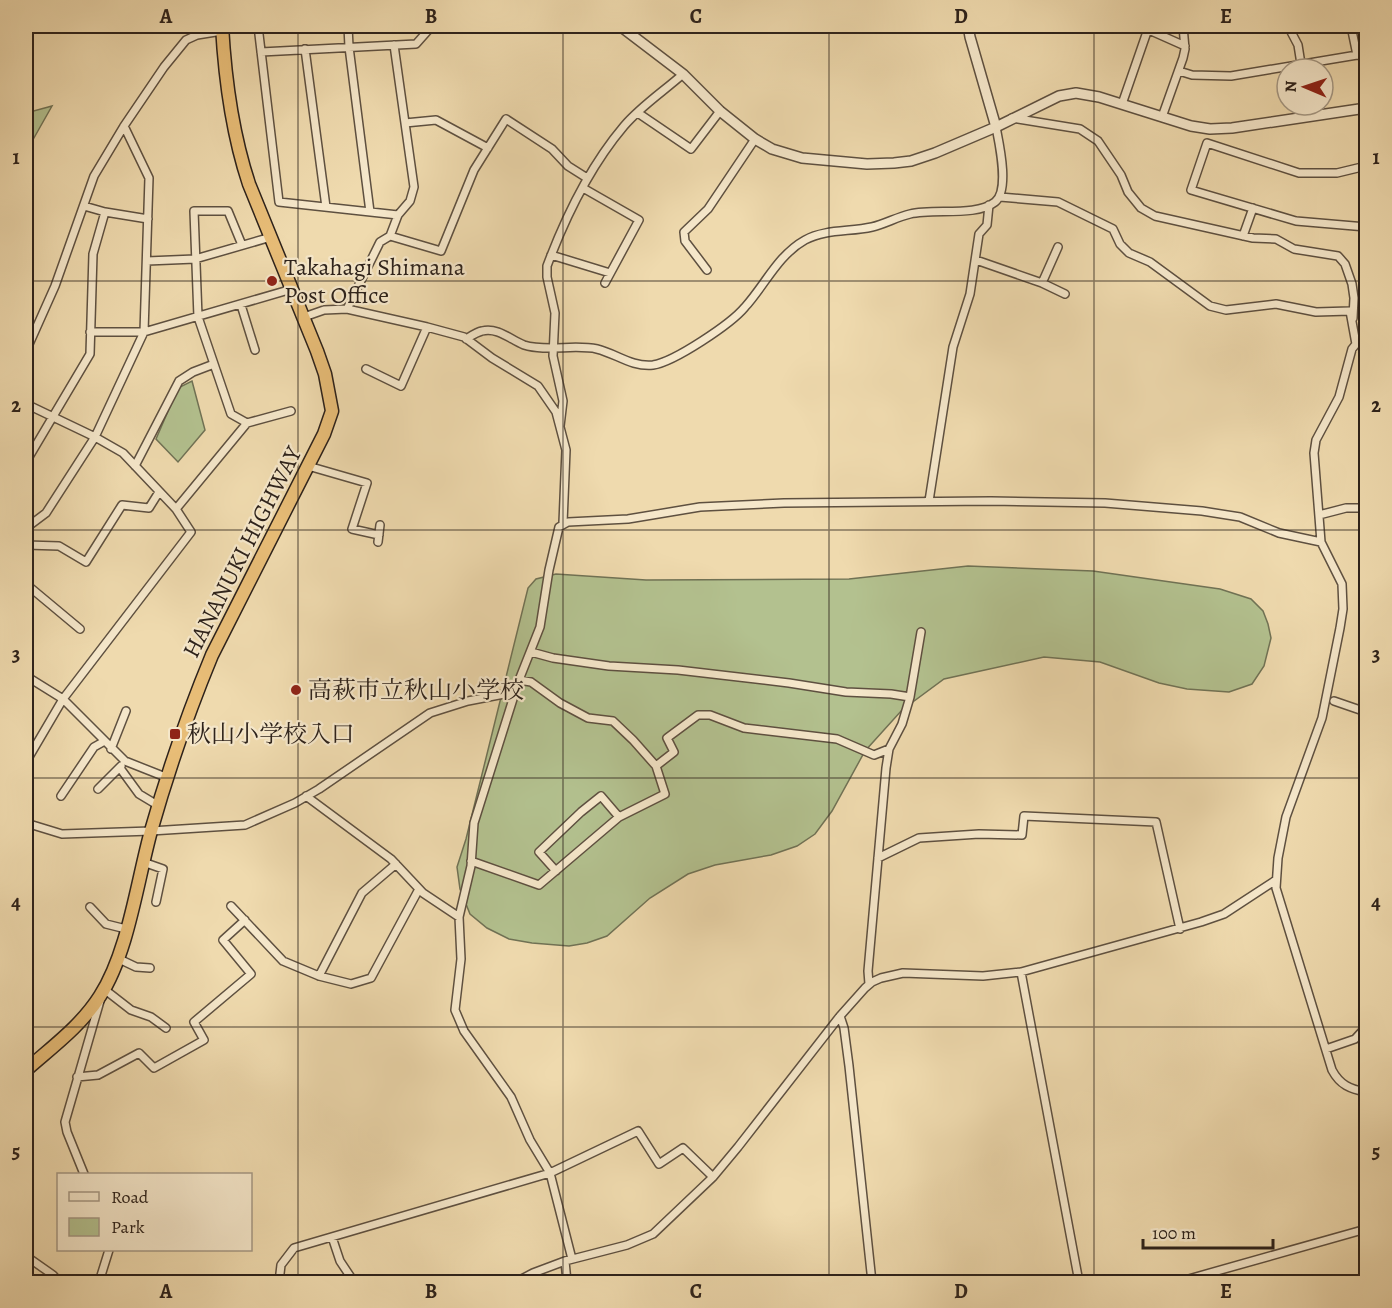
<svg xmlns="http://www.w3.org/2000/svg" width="1392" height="1308" viewBox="0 0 1392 1308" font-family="Alegreya,'Noto Serif JP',serif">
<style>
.green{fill:#b3c18f;stroke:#707255;stroke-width:1.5}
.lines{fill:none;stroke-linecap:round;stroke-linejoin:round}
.minor-casing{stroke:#5e5040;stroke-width:10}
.tertiary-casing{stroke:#5e5040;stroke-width:12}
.trunk-casing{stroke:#2d221b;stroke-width:15}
.minor{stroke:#f5e7ca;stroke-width:7}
.tertiary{stroke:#f5e7ca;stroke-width:9}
.trunk{stroke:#e8bd77;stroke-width:12}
.grid{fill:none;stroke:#2d221b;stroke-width:1.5;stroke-opacity:0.55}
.poi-dot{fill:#8f2418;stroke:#f5e7ca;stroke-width:2}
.labels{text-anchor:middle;stroke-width:4.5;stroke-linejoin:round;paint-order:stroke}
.poi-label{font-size:24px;fill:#2d221b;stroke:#f5e7ca;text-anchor:start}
.street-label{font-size:24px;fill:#2d221b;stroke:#f5e7ca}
.neatline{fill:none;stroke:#2d221b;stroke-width:2}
.grid-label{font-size:20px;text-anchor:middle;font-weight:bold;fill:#2d221b}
</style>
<rect width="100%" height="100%" fill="#efdaae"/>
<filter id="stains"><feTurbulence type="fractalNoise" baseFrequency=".00333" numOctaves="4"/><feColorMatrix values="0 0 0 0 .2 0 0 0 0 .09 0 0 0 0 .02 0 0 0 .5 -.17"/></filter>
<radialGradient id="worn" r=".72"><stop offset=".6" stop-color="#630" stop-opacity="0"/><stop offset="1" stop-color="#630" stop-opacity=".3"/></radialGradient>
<!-- green -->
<path class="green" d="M 52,106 L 26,152 L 26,113 Z
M 192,381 L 205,430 L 178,462 L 156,439 L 178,388 Z
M 968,566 L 1093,571 L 1220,589 L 1251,599 L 1263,611 L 1268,624 L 1271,638 L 1264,666 L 1252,684 L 1229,692 L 1187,689 L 1159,683 L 1100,662 L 1044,657 L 944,679 L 902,710 L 865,751 L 832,811 L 815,834 L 797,846 L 771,855 L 715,865 L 688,874 L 650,898 L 607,936 L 587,943 L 569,946 L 532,943 L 509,939 L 487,928 L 470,914 L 460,889 L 457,867 L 466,839 L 528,588 L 536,579 L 556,574 L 646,580 L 849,579 Z"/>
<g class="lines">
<!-- minor casing -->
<g class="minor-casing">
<path id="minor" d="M 258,26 L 279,202 L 398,215 L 410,201 L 414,187 L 394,45
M 348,26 L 349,47 L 370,212
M 1140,26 L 1185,46
M 1288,26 L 1298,45 L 1301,64
M 1351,26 L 1357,55
M 305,49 L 326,207
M 261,52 L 416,44 L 432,26
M 1179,71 L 1192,75 L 1231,76 L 1357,55 L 1366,56
M 1122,104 L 1148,29
M 638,113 L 691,149 L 720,111
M 1162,117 L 1183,58 L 1185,49 L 1183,26
M 1012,118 L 1080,129 L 1098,141 L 1121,175 L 1128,192 L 1141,208 L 1155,216 L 1253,238 L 1276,239 L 1294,249 L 1338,256 L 1345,264 L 1352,284 L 1354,298 L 1353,318
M 405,123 L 436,120 L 488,148
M 1366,166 L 1337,173 L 1299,173 L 1207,143 L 1191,190 L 1296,221 L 1366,227
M 583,188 L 639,220 L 605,283
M 1000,197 L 1058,202 L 1113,229 L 1120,244 L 1129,253 L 1150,262 L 1210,306 L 1226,310 L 1276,304 L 1316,312 L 1350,311 L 1356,344
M 105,212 L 148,219
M 390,236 L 441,251 L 474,170 L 506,119 L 552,149 L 568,166 L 587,178
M 1243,236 L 1253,208
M 551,255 L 610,273
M 976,260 L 1042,283 L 1065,294
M 147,261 L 195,259 L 271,237
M 707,270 L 685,241 L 684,232 L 708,209 L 755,139
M 1042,283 L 1058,247
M 241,305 L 255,350
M 347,309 L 380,242 L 390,236 L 398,215
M 304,317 L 324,310 L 347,309 L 427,327 L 464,337 L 492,358 L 538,386 L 556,412 L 566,450 L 563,523
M 90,332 L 144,332 L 292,289
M 1366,336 L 1356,344 L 1352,349 L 1339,397 L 1316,440 L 1314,453 L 1321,542 L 1342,584 L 1343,609 L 1340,628 L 1322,718 L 1286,817 L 1278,858 L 1276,888 L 1332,1070 C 1340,1085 1350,1089 1366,1092
M 466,339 C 471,336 477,332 482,331 C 498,327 511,340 524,345 C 546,352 575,344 597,349 C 617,354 631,367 653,365 C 674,362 731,324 745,307 C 765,285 778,255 805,240 C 825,229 850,232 872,227 C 885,224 897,217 910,214 C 934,208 976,217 995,202 C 1010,190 999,143 996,127
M 26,351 L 55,286 L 94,176 L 124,126 L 164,67 L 186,40 L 197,35 L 222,31
M 366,369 L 401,386 L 427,327
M 26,404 L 95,437 L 123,453 L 176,509 L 191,532 L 63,699 L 26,762
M 247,423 L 291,411
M 560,426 L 563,401 L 553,356 L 555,313 L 547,277 L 547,266 C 565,218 591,165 624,126 C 641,106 664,91 683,74
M 26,462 L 90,354 L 93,254 L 105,212 L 84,206
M 135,466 L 179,381 L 193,372 L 214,364
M 308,466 L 367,483 L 352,529 L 379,535
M 929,501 L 953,347 L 970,294 L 979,234 L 987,225 L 989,205
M 176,509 L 247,423 L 231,414 L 198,317 L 194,211 L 228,211 L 242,245
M 1319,515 L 1346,508 L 1366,508
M 26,528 L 46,513 L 95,437 L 144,332 L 149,178 L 124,126
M 378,542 L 380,525
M 26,545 L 59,546 L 86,562 L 122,505 L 149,508 L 159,492
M 26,584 L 80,629
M 531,652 L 553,658 L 609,666 L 678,670 L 789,683 L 846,692 L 891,694 L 910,697
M 26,676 L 63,699 L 125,761 L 168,778
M 1334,701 L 1366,712
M 111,749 L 126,711
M 656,766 L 674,752 L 667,738 L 698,715 L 710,715 L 744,728 L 837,739 L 874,755 L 889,749
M 120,768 L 139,794 L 159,806
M 98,789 L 121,766
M 61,796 L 94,747 L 103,742
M 306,796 L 391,859 L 423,893 L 459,917
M 26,823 L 62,834 L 151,831 L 245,825 L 295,803 L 319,789 L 430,713 L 468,701 L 515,692
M 878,858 L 919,838 L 979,834 L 1022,835 L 1024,816 L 1156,822 L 1180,929
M 471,861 L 539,885 L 619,817 L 665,794 L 656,766 L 633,740 L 613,721 L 588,718 L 560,703 L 531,682 L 519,680
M 143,862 L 163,869 L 156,902
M 556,871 L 539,852 L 581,812 L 601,796 L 619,817
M 231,906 L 283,961 L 319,976 L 351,984 L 371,978 L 419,889
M 90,907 L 106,924 L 126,929
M 117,958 L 136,967 L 150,968
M 1021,972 L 1079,1282
M 319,976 L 362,893 L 396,864
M 869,984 L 868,971 L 886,768 L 889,749 L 902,724 L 910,697 L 921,632
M 104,989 L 131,1010 L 151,1017 L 166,1028
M 840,1016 L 844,1028 L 849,1066 L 872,1282
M 1326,1049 L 1355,1039 L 1366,1027
M 77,1077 L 98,1075 L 139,1053 L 154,1068 L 204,1040 L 194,1022 L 251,974 L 223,940 L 245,920
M 84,1174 L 67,1132 L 65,1122 L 100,1001
M 332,1237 L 340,1261 L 354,1282
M 26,1256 L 53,1275 L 59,1282
M 572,1259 L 550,1173 L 530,1140 L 511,1097 L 464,1031 L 455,1010 L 461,959 L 459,917 L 471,866 L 474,823 L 519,680 L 540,627 L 549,570 L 559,527 L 568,522 L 628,519 L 700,507 L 784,503 L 991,501 L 1105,503 L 1202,511 L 1240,517 L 1279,533 L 1321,542
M 565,1261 L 567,1282
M 99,1282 L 109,1250
M 279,1282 L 281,1265 L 294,1248 L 550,1173 L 638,1131 L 659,1164 L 683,1148 L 713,1177
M 516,1282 L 533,1273 L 565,1261 L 627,1245 L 653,1234 L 713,1177 L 738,1147 L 840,1016 L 865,988 L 872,982 L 881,978 L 903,973 L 983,976 L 1021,972 L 1201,922 L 1224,914 L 1276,880
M 1178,1282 L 1366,1229"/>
</g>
<!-- tertiary casing -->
<g class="tertiary-casing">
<path id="tertiary" d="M 620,26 L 683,74 L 720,111 L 755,139 L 772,149 L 802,158 L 867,164 L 894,163 L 911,161 L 935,153 L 996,127 L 1059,96 L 1076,93 L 1099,97 L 1191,126 L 1210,129 L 1232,128 L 1366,108
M 968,26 L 970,37 L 996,127"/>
</g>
<!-- trunk casing -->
<g class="trunk-casing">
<path id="trunk" d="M 26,1070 C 52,1047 81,1026 100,996 C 128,953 137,882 151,831 C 168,771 188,713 212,655 L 324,434 L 332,411 L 325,374 L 317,351 L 249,184 C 232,133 225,79 222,26"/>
</g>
<!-- minor -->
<use href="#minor" class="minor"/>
<!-- tertiary -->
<use href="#tertiary" class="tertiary"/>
<!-- trunk -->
<use href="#trunk" class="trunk"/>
</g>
<!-- grid -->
<path class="grid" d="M 298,26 L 298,1282M 563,26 L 563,1282M 829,26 L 829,1282M 1094,26 L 1094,1282M 26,281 L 1366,281M 26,530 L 1366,530M 26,778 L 1366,778M 26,1027 L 1366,1027"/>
<!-- markers -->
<g class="poi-dot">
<circle cx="272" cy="281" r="6"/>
<circle cx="296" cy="690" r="6"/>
<rect x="169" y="728" width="12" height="12" rx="3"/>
</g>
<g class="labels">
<!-- poi labels -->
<g class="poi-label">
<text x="284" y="275">Takahagi Shimana<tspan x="284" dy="28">Post Office</tspan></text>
<text x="308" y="698">高萩市立秋山小学校</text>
<text x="187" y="742">秋山小学校入口</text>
</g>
<!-- street labels -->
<g class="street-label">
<text transform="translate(242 552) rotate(-63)" y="8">HANANUKI HIGHWAY</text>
</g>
</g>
<!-- margin -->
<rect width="1392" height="1308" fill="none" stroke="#efdaae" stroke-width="66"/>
<!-- legend -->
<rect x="57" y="1173" width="195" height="78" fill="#f5e7ca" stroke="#a59884" stroke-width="1.5"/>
<rect x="69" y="1192" width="30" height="9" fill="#f5e7ca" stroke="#a59884" stroke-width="1.5"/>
<text x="111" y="1203" font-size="18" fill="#2d221b">Road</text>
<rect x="69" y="1218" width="30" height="18" fill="#b3c18f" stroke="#a59884" stroke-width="1.5"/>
<text x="111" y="1233" font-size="18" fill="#2d221b">Park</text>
<!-- north arrow -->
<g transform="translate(1305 87) rotate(272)"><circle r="28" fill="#f5e7ca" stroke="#a59884" stroke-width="1.5"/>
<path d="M0-4.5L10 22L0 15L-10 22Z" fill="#8f2418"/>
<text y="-9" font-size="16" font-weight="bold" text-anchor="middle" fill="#2d221b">N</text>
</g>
<!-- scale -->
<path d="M1143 1239v9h130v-9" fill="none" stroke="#2d221b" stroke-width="3"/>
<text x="1152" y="1239" font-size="18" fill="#2d221b" stroke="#f5e7ca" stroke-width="4.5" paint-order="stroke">100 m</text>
<rect x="33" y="33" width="1326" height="1242" class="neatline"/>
<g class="grid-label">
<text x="166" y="23">A</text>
<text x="431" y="23">B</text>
<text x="696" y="23">C</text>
<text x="961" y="23">D</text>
<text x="1226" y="23">E</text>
<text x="16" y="164">1</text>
<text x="1376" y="164">1</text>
<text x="16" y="412">2</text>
<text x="1376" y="412">2</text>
<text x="16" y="661">3</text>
<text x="1376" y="661">3</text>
<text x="16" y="909">4</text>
<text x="1376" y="909">4</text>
<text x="16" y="1158">5</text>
<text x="1376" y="1158">5</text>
<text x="166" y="1298">A</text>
<text x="431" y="1298">B</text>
<text x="696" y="1298">C</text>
<text x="961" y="1298">D</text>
<text x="1226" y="1298">E</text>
</g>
<rect width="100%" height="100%" filter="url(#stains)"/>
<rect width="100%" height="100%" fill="url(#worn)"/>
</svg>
